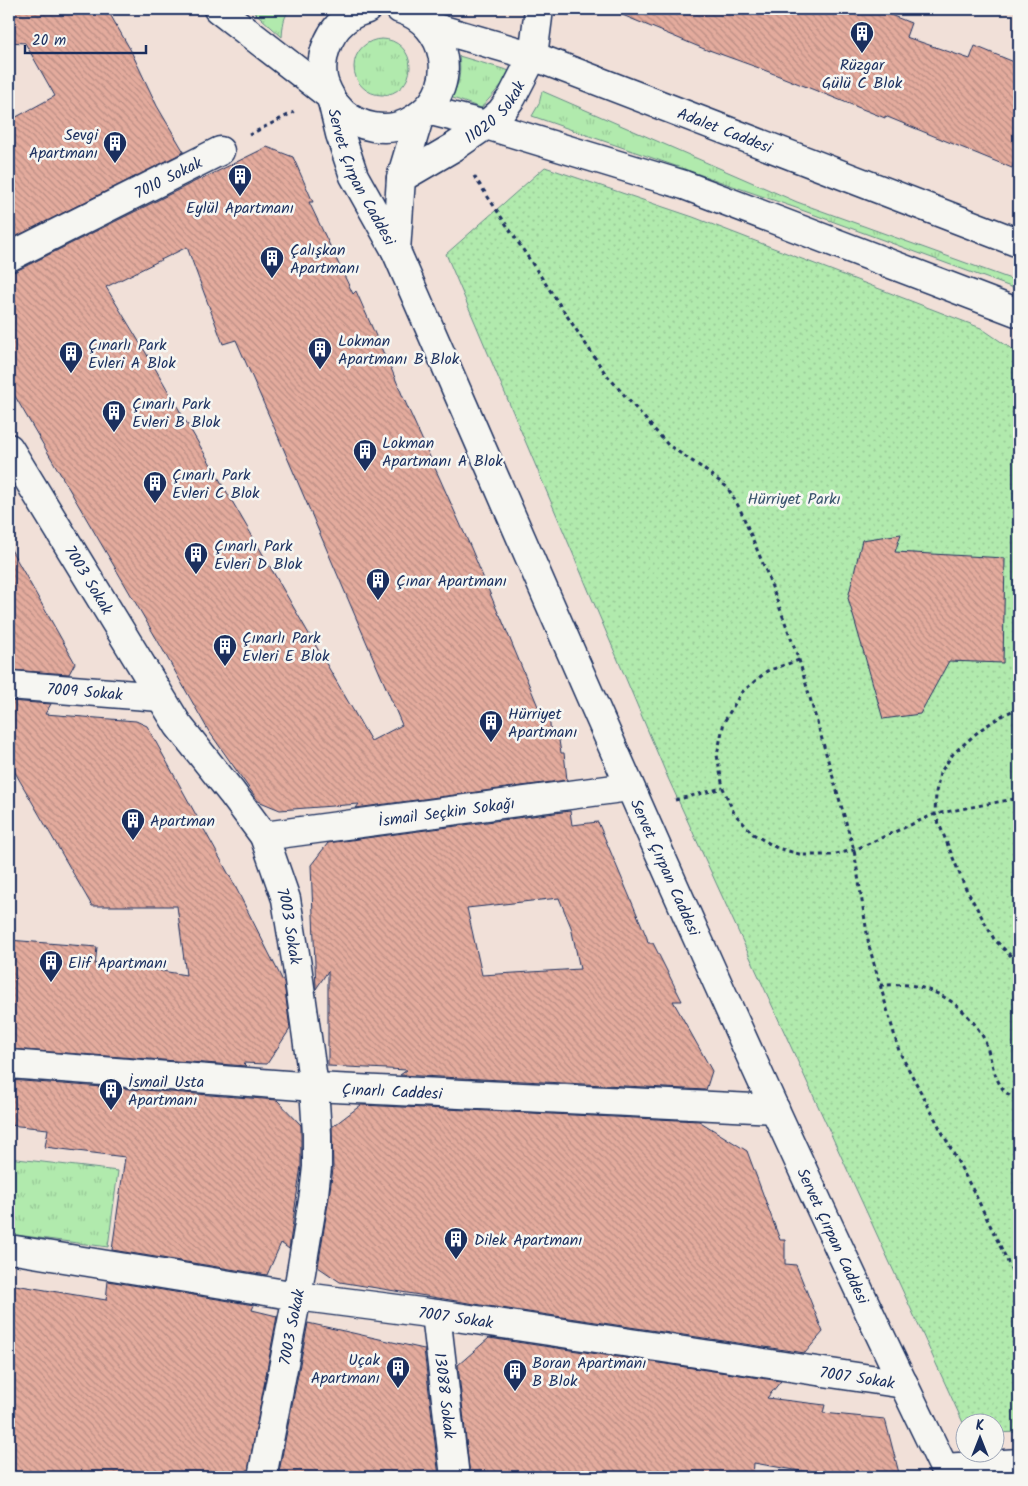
<svg xmlns="http://www.w3.org/2000/svg" width="1028" height="1486" viewBox="0 0 1028 1486" font-family="Kalam,sans-serif">
<style>
.grass{fill:url(#grass-tufts);stroke:#668c86}
.park{fill:url(#park-dots);stroke:#668c86}
.building{fill:url(#building-back-hatch);stroke:#1b2f5e;fill-rule:evenodd}
.lines{fill:none;stroke-linecap:round;stroke-linejoin:round}
.minor-casing{stroke:#1b2f5e;stroke-width:31}
.major-casing{stroke:#1b2f5e;stroke-width:31}
.path{stroke:#1b2f5e;stroke-width:3;stroke-dasharray:4 4;stroke-linecap:butt}
.minor{stroke:#f6f6f2;stroke-width:28}
.major{stroke:#f6f6f2;stroke-width:28}
.labels{text-anchor:middle;stroke-width:5;stroke-linejoin:round;paint-order:stroke}
.poi-label{font-size:16px;fill:#1b2f5e;stroke:#f6f6f2;text-anchor:start}
.street-label{font-size:16px;fill:#1b2f5e;stroke:#f6f6f2}
.park-label{font-size:16px;fill:#39546e;stroke:#f6f6f2}
</style>
<defs>
<pattern id="grass-tufts" width="24" height="20" patternUnits="userSpaceOnUse" patternTransform="scale(1.25)"><rect width="24" height="20" fill="#b1eaad"/><path d="M3 7l-1-3M5 7V3M7 7l1-3M15 17l-1-3M17 17v-4M19 17l1-3" fill="none" stroke="#98c997"/></pattern>
<pattern id="park-dots" width="8" height="8" patternUnits="userSpaceOnUse" patternTransform="scale(1.25)"><rect width="8" height="8" fill="#b1eaad"/><path d="M2 2h.1M6 6h.1" fill="none" stroke="#98c997" stroke-width="1.8" stroke-linecap="round"/></pattern>
<pattern id="building-back-hatch" width="6" height="6" patternUnits="userSpaceOnUse" patternTransform="scale(1.25)"><rect width="6" height="6" fill="#e4ab9d"/><path d="M-1 5l2 2M0 0l6 6M5-1l2 2" fill="none" stroke="#b88c83"/></pattern>
</defs>
<rect width="100%" height="100%" fill="#f1e0d8"/>
<filter id="ink" filterUnits="userSpaceOnUse"><feTurbulence type="fractalNoise" baseFrequency=".02" numOctaves="2"/><feDisplacementMap in="SourceGraphic" scale="10" xChannelSelector="R" yChannelSelector="G"/><feConvolveMatrix kernelMatrix="1 2 1 2 8 2 1 2 1" color-interpolation-filters="sRGB"/></filter>
<g filter="url(#ink)">
<!-- grass -->
<path class="grass" d="M 251,9 L 291,9 C 283,16 283,26 282,37 Z
M354 67a28 28 0 1 1 56 0a28 28 0 1 1-56 0Z
M 459,56 L 510,71 L 504,82 L 481,108 L 450,97 C 460,86 461,71 459,56 Z
M 542,91 L 797,202 L 1019,282 L 1019,290 L 796,208 L 532,116 L 539,104 Z
M 9,1158 L 118,1171 L 108,1247 L 9,1234 Z"/>
<!-- park -->
<path class="park" d="M 545,167 L 693,217 L 981,328 L 1019,354 L 1019,1432 L 996,1433 L 996,1424 L 966,1424 L 965,1427 L 668,778 L 446,254 Z"/>
<!-- building -->
<path class="building" d="M 9,9 L 107,9 L 130,49 L 157,106 L 184,152 L 9,240 L 9,121 L 55,96 L 25,43 L 9,42 Z
M 608,9 L 875,9 L 911,23 L 906,37 L 970,59 L 975,46 L 1019,64 L 1019,151 L 1012,168 L 885,116 L 885,118 L 759,68 L 709,50 L 709,51 Z
M 267,147 L 293,157 L 313,202 L 309,202 L 353,294 L 356,291 L 387,361 L 388,361 L 403,397 L 471,548 L 499,615 L 500,615 L 542,716 L 549,716 L 551,734 L 558,734 L 561,753 L 564,753 L 567,780 L 356,808 L 359,804 L 280,810 L 258,801 L 208,730 L 159,643 L 9,386 L 9,273 L 16,271 L 200,179 L 200,180 ZM 187,247 L 223,344 L 236,340 L 284,450 L 402,725 L 371,741 L 152,363 L 106,287 Z
M 901,534 L 895,552 L 1005,558 L 1003,663 L 949,661 L 920,714 L 883,719 L 848,598 L 862,540 Z
M 9,546 L 75,663 L 69,674 L 9,670 Z
M 9,701 L 51,704 L 45,714 L 136,721 L 147,726 L 233,882 L 284,983 L 290,1029 L 267,1064 L 243,1063 L 246,1066 L 9,1049 L 9,940 L 97,947 L 95,967 L 150,969 L 186,975 L 177,906 L 92,906 L 13,769 L 9,777 Z
M 570,811 L 572,825 L 598,822 L 647,938 L 648,943 L 653,943 L 682,1001 L 673,1001 L 712,1071 L 706,1090 L 400,1075 L 407,1070 L 328,1066 L 328,971 L 316,989 L 311,865 L 328,843 ZM 559,898 L 571,927 L 580,969 L 482,975 L 467,908 Z
M 9,1080 L 277,1100 L 301,1125 L 301,1166 L 289,1249 L 281,1243 L 267,1275 L 112,1250 L 125,1157 L 45,1147 L 48,1129 L 9,1125 Z
M 361,1105 L 699,1121 L 747,1151 L 780,1240 L 785,1240 L 785,1264 L 796,1265 L 823,1332 L 805,1353 L 481,1305 L 340,1282 L 318,1267 L 329,1197 L 333,1169 L 332,1127 Z
M 108,1281 L 254,1305 L 252,1310 L 277,1316 L 247,1477 L 9,1477 L 9,1284 L 106,1300 Z
M 308,1323 L 424,1349 L 439,1477 L 278,1477 Z
M 489,1338 L 781,1381 L 767,1398 L 825,1405 L 823,1413 L 885,1419 L 900,1477 L 835,1477 L 754,1463 L 753,1477 L 470,1477 L 458,1365 Z"/>
<g class="lines">
<!-- minor casing -->
<g class="minor-casing">
<g id="minor">
<path id="s1" d="M 429,26 L 533,56 L 1019,243"/>
<path d="M 330,96 C 327,90 324,84 323,78 C 319,54 331,27 352,15 C 357,12 362,11 367,9"/>
<path d="M 332,101 C 336,105 339,109 343,113 C 359,127 386,133 407,123 C 411,121 416,118 420,115"/>
<path d="M 427,110 L 486,125 L 684,185 L 1019,313"/>
<path id="s2" d="M 401,178 L 454,147 L 486,125 L 501,112 L 512,97 L 533,56 L 539,9"/>
<path id="s3" d="M 9,257 L 220,151"/>
<path id="s4" d="M 9,448 L 178,725 L 232,793 L 264,836 L 286,899 L 297,966 L 314,1087 L 317,1134 L 317,1167 L 314,1194 L 297,1296 L 262,1477"/>
<path id="s5" d="M 9,685 L 160,697"/>
<path id="s6" d="M 264,836 L 629,787"/>
<path id="s7" d="M 9,1064 L 314,1087 L 775,1109"/>
<path id="s8" d="M 9,1249 L 297,1296 L 436,1314 L 904,1384"/>
<path id="s9" d="M 436,1314 L 455,1477"/>
<path d="M 944,1468 L 1019,1463"/>
</g>
</g>
<!-- major casing -->
<g class="major-casing">
<g id="major">
<path id="s10" d="M 218,9 L 330,96 L 332,101 L 340,134 L 354,176 L 396,251 C 574,659 749,1068 944,1468 L 948,1477"/>
<path d="M 396,251 L 401,178 L 420,115 C 460,85 447,23 400,9"/>
</g>
</g>
<!-- path -->
<path class="path" d="M 249,135 L 294,112
M 474,176 L 605,373 L 668,445 L 701,467 L 727,487 L 740,509 L 766,571 L 799,660 L 854,850 L 869,946 L 899,1051 L 976,1196 L 1019,1285
M 799,660 L 767,671 L 741,693 L 724,722 L 717,755 L 723,788 L 734,813 L 753,834 L 777,848 L 803,855 L 831,855 L 854,850 L 935,814 L 1019,798
M 1019,708 L 1003,715 L 980,730 L 953,754 L 940,773 L 936,792 L 935,814 L 965,887 L 994,939 L 1019,964
M 675,800 L 723,788
M 880,985 C 891,985 904,984 915,986 C 945,993 966,1009 982,1035 C 993,1054 992,1094 1019,1099"/>
<!-- minor -->
<use href="#minor" class="minor"/>
<!-- major -->
<use href="#major" class="major"/>
</g>
</g>
<!-- icons -->
<defs>
<g id="building-pin" transform="scale(1.25)"><path d="M0 17L-7.5 6A9.5 9.5 0 1 1 7.5 6Z" fill="#1b2f5e" stroke="#f6f6f2"/><path d="M-4-6H4V6H1V3H-1V6H-4ZM-2.5-4.3h1.7v1.8h-1.7ZM.8-4.3h1.7v1.8H.8ZM-2.5-1h1.7V.8h-1.7ZM.8-1h1.7V.8H.8Z" fill="#fff"/></g>
</defs>
<g fill-rule="evenodd">
<use href="#building-pin" x="862" y="33"/>
<use href="#building-pin" x="115" y="143"/>
<use href="#building-pin" x="240" y="176"/>
<use href="#building-pin" x="272" y="258"/>
<use href="#building-pin" x="320" y="349"/>
<use href="#building-pin" x="71" y="353"/>
<use href="#building-pin" x="114" y="412"/>
<use href="#building-pin" x="365" y="451"/>
<use href="#building-pin" x="155" y="483"/>
<use href="#building-pin" x="196" y="554"/>
<use href="#building-pin" x="378" y="580"/>
<use href="#building-pin" x="225" y="646"/>
<use href="#building-pin" x="491" y="722"/>
<use href="#building-pin" x="133" y="820"/>
<use href="#building-pin" x="51" y="962"/>
<use href="#building-pin" x="111" y="1090"/>
<use href="#building-pin" x="456" y="1239"/>
<use href="#building-pin" x="398" y="1368"/>
<use href="#building-pin" x="515" y="1371"/>
</g>
<g class="labels">
<!-- poi labels -->
<g class="poi-label">
<text x="862" y="70" text-anchor="middle">Rüzgar<tspan x="862" dy="18">Gülü C Blok</tspan></text>
<text x="98" y="140" text-anchor="end">Sevgi<tspan x="98" dy="18">Apartmanı</tspan></text>
<text x="240" y="213" text-anchor="middle">Eylül Apartmanı</text>
<text x="290" y="255">Çalışkan<tspan x="290" dy="18">Apartmanı</tspan></text>
<text x="338" y="346">Lokman<tspan x="338" dy="18">Apartmanı B Blok</tspan></text>
<text x="88" y="350">Çınarlı Park<tspan x="88" dy="18">Evleri A Blok</tspan></text>
<text x="132" y="409">Çınarlı Park<tspan x="132" dy="18">Evleri B Blok</tspan></text>
<text x="382" y="448">Lokman<tspan x="382" dy="18">Apartmanı A Blok</tspan></text>
<text x="172" y="480">Çınarlı Park<tspan x="172" dy="18">Evleri C Blok</tspan></text>
<text x="214" y="551">Çınarlı Park<tspan x="214" dy="18">Evleri D Blok</tspan></text>
<text x="396" y="586">Çınar Apartmanı</text>
<text x="242" y="643">Çınarlı Park<tspan x="242" dy="18">Evleri E Blok</tspan></text>
<text x="508" y="719">Hürriyet<tspan x="508" dy="18">Apartmanı</tspan></text>
<text x="150" y="826">Apartman</text>
<text x="68" y="968">Elif Apartmanı</text>
<text x="128" y="1087">İsmail Usta<tspan x="128" dy="18">Apartmanı</tspan></text>
<text x="474" y="1245">Dilek Apartmanı</text>
<text x="380" y="1365" text-anchor="end">Uçak<tspan x="380" dy="18">Apartmanı</tspan></text>
<text x="532" y="1368">Boran Apartmanı<tspan x="532" dy="18">B Blok</tspan></text>
</g>
<!-- street labels -->
<g class="street-label">
<text dy="6" stroke="none"><textPath href="#s2" startOffset="116">11020 Sokak</textPath></text>
<text dy="6" stroke="none"><textPath href="#s1" startOffset="314">Adalet Caddesi</textPath></text>
<text dy="6" stroke="none"><textPath href="#s10" startOffset="229">Servet Çırpan Caddesi</textPath></text>
<text dy="6" stroke="none"><textPath href="#s3" startOffset="178">7010 Sokak</textPath></text>
<text dy="6" stroke="none"><textPath href="#s4" startOffset="154">7003 Sokak</textPath></text>
<text dy="6" stroke="none"><textPath href="#s5" startOffset="76">7009 Sokak</textPath></text>
<text dy="6" stroke="none"><textPath href="#s6" startOffset="184">İsmail Seçkin Sokağı</textPath></text>
<text dy="6" stroke="none"><textPath href="#s10" startOffset="984">Servet Çırpan Caddesi</textPath></text>
<text dy="6" stroke="none"><textPath href="#s4" startOffset="559">7003 Sokak</textPath></text>
<text dy="6" stroke="none"><textPath href="#s7" startOffset="384">Çınarlı Caddesi</textPath></text>
<text dy="6" stroke="none"><textPath href="#s10" startOffset="1389">Servet Çırpan Caddesi</textPath></text>
<text dy="6" stroke="none"><textPath href="#s8" startOffset="452">7007 Sokak</textPath></text>
<text transform="translate(291 1327) rotate(-79)" y="6">7003 Sokak</text>
<text dy="6" stroke="none"><textPath href="#s8" startOffset="858">7007 Sokak</textPath></text>
<text dy="6" stroke="none"><textPath href="#s9" startOffset="82">13088 Sokak</textPath></text>
</g>
<!-- park labels -->
<g class="park-label">
<text x="794" y="504">Hürriyet Parkı</text>
</g>
</g>
<!-- margin -->
<rect width="1028" height="1486" fill="none" stroke="#f6f6f2" stroke-width="30"/>
<rect x="15" y="15" width="998" height="1456" fill="none" stroke="#1b2f5e" stroke-width="2" filter="url(#ink)"/>
<!-- north arrow -->
<g transform="translate(980 1438)"><circle r="24" fill="#f6f6f2" stroke="#9ea6b7"/>
<path d="M0-4L9 19L0 12L-9 19Z" fill="#1b2f5e"/>
<text y="-8" font-size="14" font-weight="bold" text-anchor="middle" fill="#1b2f5e">K</text>
</g>
<!-- scale -->
<path d="M25 45v8h121v-8" fill="none" stroke="#1b2f5e" stroke-width="2.5"/>
<text x="32" y="45" font-size="15" fill="#1b2f5e" stroke="#f6f6f2" stroke-width="4" paint-order="stroke">20 m</text>
</svg>
